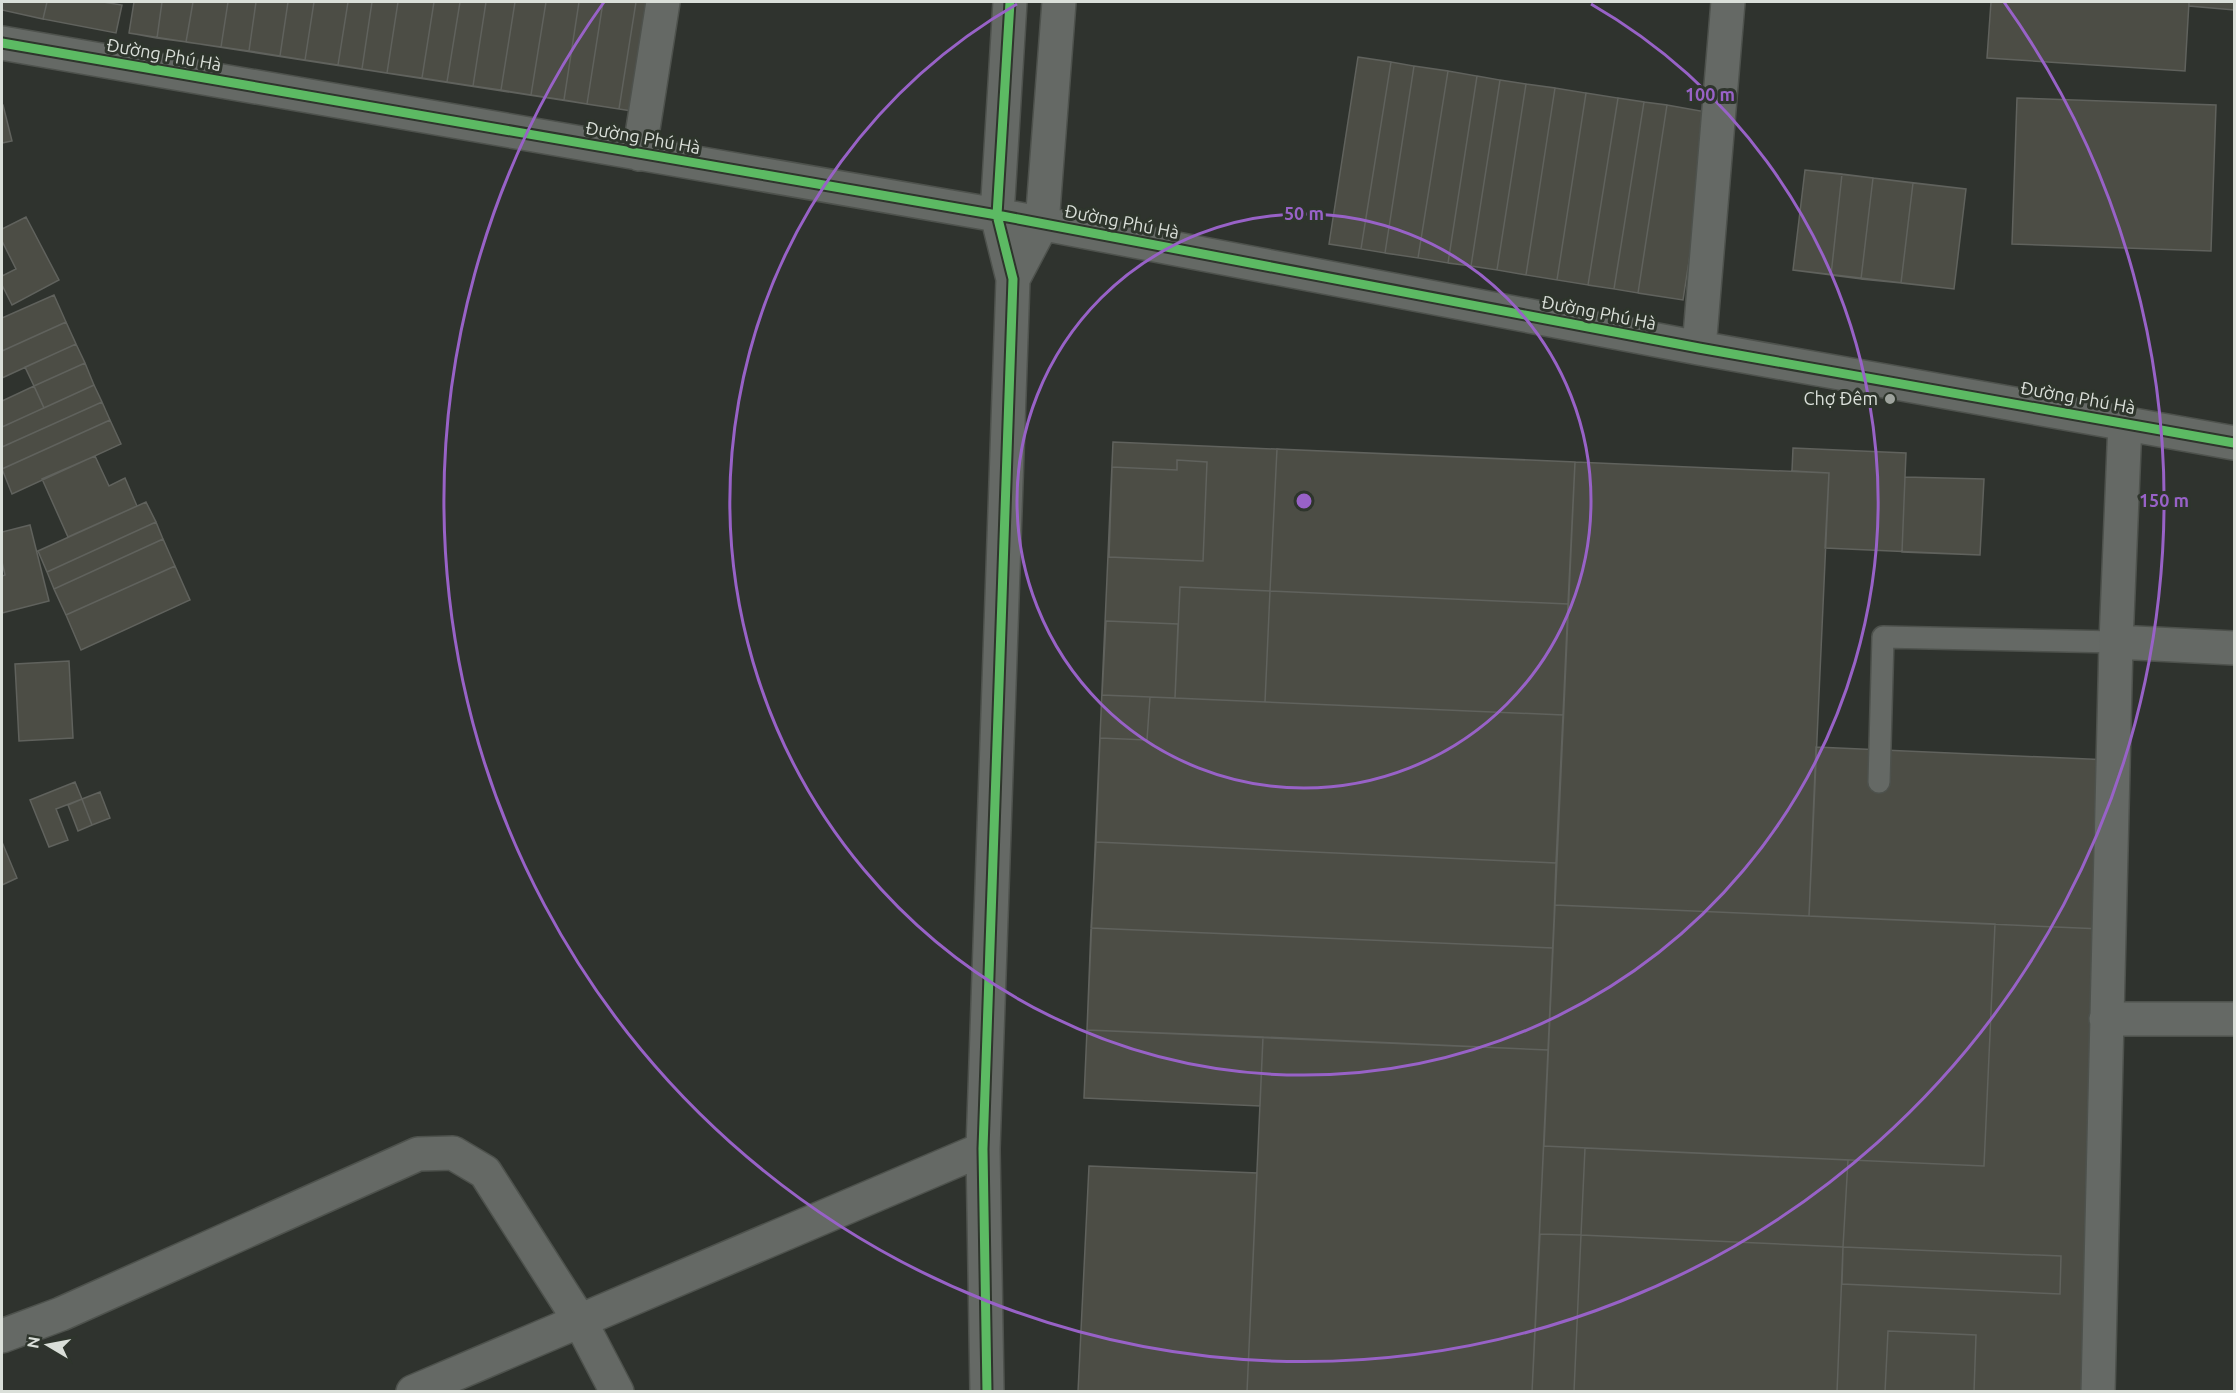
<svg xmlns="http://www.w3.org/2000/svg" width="2236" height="1393" viewBox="0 0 2236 1393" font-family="Ubuntu,sans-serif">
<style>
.building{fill:#4c4d45;stroke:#60625d;stroke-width:1.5}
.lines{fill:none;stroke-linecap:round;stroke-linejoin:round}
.lane-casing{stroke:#4e524d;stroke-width:24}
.street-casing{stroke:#4e524d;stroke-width:36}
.lane{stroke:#656965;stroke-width:21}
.street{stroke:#656965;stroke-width:33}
.cycleway-casing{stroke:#2e352c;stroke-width:13}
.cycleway{stroke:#5cba63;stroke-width:9}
.ring{fill:none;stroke:#9862c7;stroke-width:3}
.poi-dot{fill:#9ea39d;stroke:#2e352c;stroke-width:2}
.labels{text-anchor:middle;stroke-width:6;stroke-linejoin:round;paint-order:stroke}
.street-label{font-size:18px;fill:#dadfd9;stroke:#2e352c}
.poi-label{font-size:18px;fill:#dadfd9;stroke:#2e352c;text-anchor:end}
.centre{fill:#9862c7;stroke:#2e352c;stroke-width:3}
.ring-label{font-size:18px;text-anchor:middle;font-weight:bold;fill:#9862c7;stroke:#2e352c;stroke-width:6;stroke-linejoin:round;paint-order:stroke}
</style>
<rect width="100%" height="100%" fill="#2f332e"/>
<!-- building -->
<path class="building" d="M 2,2 L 47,2 L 43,19 L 2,10 Z
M 2,2 L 47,2 L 43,19 L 2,10 Z
M 47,2 L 103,2 L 122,5 L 116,33 L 43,19 Z
M 134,2 L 162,2 L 157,38 L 129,33 Z
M 134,2 L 674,2 L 657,115 L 129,33 Z
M 162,2 L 193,2 L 186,42 L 157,38 Z
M 193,2 L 228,2 L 221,47 L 186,42 Z
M 228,2 L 256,2 L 249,51 L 221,47 Z
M 256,2 L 288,2 L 280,56 L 249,51 Z
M 288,2 L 314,2 L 305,60 L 280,56 Z
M 314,2 L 348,2 L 338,65 L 305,60 Z
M 348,2 L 372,2 L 362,69 L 338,65 Z
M 372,2 L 398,2 L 387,73 L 362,69 Z
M 398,2 L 434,2 L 422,78 L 387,73 Z
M 434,2 L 460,2 L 447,82 L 422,78 Z
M 460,2 L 486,2 L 473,86 L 447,82 Z
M 486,2 L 515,2 L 501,90 L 473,86 Z
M 515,2 L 546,2 L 531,95 L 501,90 Z
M 546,2 L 579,2 L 564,100 L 531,95 Z
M 579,2 L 603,2 L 587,104 L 564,100 Z
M 603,2 L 636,2 L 619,109 L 587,104 Z
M 636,2 L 674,2 L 657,115 L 619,109 Z
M 1991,2 L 2189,2 L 2185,71 L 1987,58 Z
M 2189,2 L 2234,2 L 2234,10 L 2189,6 Z
M 1358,57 L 1391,62 L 1361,249 L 1329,244 Z
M 1391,62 L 1414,66 L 1385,253 L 1361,249 Z
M 1414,66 L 1448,71 L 1418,258 L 1385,253 Z
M 1448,71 L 1477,76 L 1448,263 L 1418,258 Z
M 1477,76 L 1500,80 L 1471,266 L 1448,263 Z
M 1500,80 L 1526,84 L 1497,270 L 1471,266 Z
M 1526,84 L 1555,88 L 1526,275 L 1497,270 Z
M 1555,88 L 1586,93 L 1557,280 L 1526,275 Z
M 1586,93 L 1618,98 L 1588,285 L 1557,280 Z
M 1618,98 L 1644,102 L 1614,289 L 1588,285 Z
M 2017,98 L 2216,105 L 2211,251 L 2012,244 Z
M 1644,102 L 1667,105 L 1638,293 L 1614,289 Z
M 2,105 L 3,105 L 12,141 L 2,143 Z
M 1667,105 L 1712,113 L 1683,300 L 1638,293 Z
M 1805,170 L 1842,174 L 1831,275 L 1793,270 Z
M 1805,170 L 1966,189 L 1954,289 L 1793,270 Z
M 1842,174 L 1873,178 L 1861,279 L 1831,275 Z
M 1873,178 L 1913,183 L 1901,283 L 1861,279 Z
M 1913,183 L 1966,189 L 1954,289 L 1901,283 Z
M 26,217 L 59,280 L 12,305 L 2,285 L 2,276 L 16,269 L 2,241 L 2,229 Z
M 54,295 L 66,322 L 2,351 L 2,318 Z
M 66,322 L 76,344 L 2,378 L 2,351 Z
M 76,344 L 85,363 L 34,386 L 25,367 Z
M 85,363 L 94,385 L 44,408 L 34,386 Z
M 94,385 L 102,402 L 2,447 L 2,427 Z
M 34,386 L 44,408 L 2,427 L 2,401 Z
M 102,402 L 110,420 L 2,469 L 2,447 Z
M 110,420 L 121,444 L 12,494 L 2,469 Z
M 1113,442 L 1575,462 L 1548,1050 L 1087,1030 Z
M 1793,448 L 1906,453 L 1905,477 L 1984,479 L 1980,555 L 1825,548 L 1829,473 L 1792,471 Z
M 1277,449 L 1575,462 L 1568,604 L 1270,591 Z
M 95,456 L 109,486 L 125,478 L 137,506 L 68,537 L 42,479 Z
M 1177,460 L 1207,462 L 1203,561 L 1109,557 L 1112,467 L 1177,470 Z
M 1575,462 L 1829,473 L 1809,916 L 1555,905 Z
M 1905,477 L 1984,479 L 1980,555 L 1902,552 Z
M 146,502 L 156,522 L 47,572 L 38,551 Z
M 156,522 L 163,539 L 54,589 L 47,572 Z
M 30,525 L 49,601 L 2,613 L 2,576 L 5,575 L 2,562 L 2,532 Z
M 163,539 L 175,566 L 66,615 L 54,589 Z
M 175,566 L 190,600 L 81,650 L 66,615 Z
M 1180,587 L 1270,591 L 1265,702 L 1175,698 Z
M 1270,591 L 1568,604 L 1563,715 L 1265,702 Z
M 1106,621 L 1178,624 L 1175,698 L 1102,695 Z
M 69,661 L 73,738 L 19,741 L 15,664 Z
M 1150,697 L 1563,715 L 1556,863 L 1096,842 L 1100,738 L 1147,740 Z
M 1816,747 L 2110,760 L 2102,929 L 1809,916 Z
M 75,782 L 82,799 L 56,809 L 68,840 L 49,847 L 30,800 Z
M 100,792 L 110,818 L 92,825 L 82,799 Z
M 82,799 L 92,825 L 78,831 L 68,805 Z
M 2,842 L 17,878 L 2,885 Z
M 1096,842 L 1556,863 L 1553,948 L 1091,928 Z
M 1555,905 L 1995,924 L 1984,1166 L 1544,1146 Z
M 1555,905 L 2102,929 L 2081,1392 L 1532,1392 Z
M 1091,928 L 1553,948 L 1548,1050 L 1087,1030 Z
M 1087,1030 L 1263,1037 L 1260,1106 L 1084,1098 Z
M 1263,1037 L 1548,1050 L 1532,1392 L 1247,1392 Z
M 1585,1148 L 1848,1160 L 1843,1247 L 1581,1235 Z
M 1089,1166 L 1257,1173 L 1247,1392 L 1078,1392 Z
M 1540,1234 L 1581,1235 L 1574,1392 L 1532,1392 Z
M 1581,1235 L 1843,1247 L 1837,1392 L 1574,1392 Z
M 1843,1247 L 2061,1256 L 2060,1294 L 1842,1284 Z
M 1888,1331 L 1976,1335 L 1974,1392 L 1885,1392 Z"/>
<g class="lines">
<!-- lane casing -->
<g class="lane-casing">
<path id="lane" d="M 1879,782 L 1883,637 L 2116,642"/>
</g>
<!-- street casing -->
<g class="street-casing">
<path id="street" d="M 2,43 L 997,215 L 1699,348 L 2234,443
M 639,154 L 663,2
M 1013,279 L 1042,224 L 1059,2
M 1699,348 L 1728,2
M 2116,642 L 2234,648
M 2106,1019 L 2234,1019
M 2,1336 L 61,1314 L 418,1154 L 453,1153 L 485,1172 L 580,1321 L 617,1392
M 413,1392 L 983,1149
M 987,1392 L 983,1149 L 1013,279 L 997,215 L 1010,2
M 2098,1392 L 2116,642 L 2125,423"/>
</g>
<!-- lane -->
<use href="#lane" class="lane"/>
<!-- street -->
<use href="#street" class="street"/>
<!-- cycleway casing -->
<g class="cycleway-casing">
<path id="cycleway" d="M 2,43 L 997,215 L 1699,348 L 2234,443
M 987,1392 L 983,1149 L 1013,279 L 997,215 L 1010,2"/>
</g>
<!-- cycleway -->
<use href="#cycleway" class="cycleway"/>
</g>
<!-- distance rings -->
<g class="ring">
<circle cx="1304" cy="501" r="287"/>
<path d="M1591 4A574 574 0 1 1 1017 4"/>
<path d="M2004 2A860 860 0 1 1 604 2"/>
</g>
<!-- markers -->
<circle class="poi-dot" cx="1890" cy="399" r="6"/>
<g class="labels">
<!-- street labels -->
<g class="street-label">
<text transform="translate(164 55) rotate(10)" y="6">Đường Phú Hà</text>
<text transform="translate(643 138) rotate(10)" y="6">Đường Phú Hà</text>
<text transform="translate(1122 222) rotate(11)" y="6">Đường Phú Hà</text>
<text transform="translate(1599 313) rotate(11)" y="6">Đường Phú Hà</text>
<text transform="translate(2078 398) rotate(10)" y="6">Đường Phú Hà</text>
</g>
<!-- poi labels -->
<g class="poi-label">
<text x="1878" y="405">Chợ Đêm</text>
</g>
</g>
<circle cx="1304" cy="501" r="9" class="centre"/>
<g class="ring-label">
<text x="1710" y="101">100 m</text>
<text x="1304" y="220">50 m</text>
<text x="2164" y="507">150 m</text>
</g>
<!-- border -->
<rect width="2236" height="1393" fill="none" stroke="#dadfd9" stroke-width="6"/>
<!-- north arrow -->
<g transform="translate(48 1345) rotate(280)" stroke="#2e352c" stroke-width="4.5" paint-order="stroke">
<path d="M0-4.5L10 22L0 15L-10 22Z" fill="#dadfd9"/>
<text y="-9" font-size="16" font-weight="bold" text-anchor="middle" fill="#dadfd9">N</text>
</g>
</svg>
